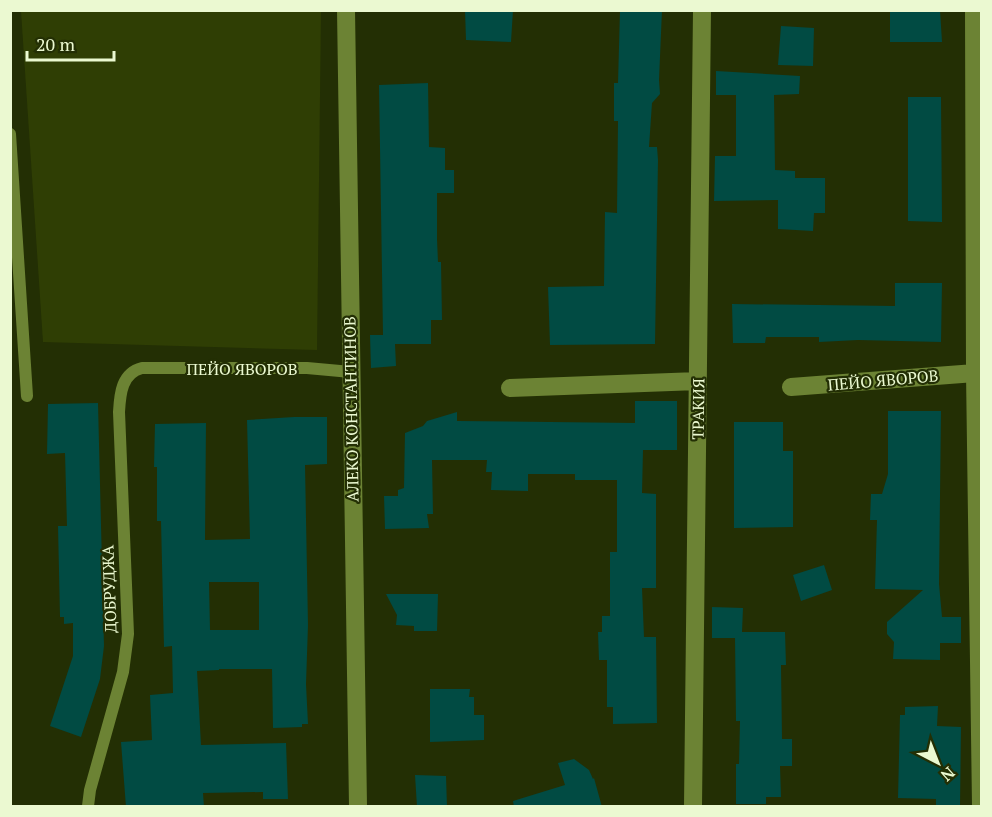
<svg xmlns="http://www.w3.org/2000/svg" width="992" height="817" viewBox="0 0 992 817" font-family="'PT Serif',serif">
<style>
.green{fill:#2f3e04}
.building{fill:#014b43;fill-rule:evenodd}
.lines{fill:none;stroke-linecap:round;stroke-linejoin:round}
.lane{stroke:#6c8334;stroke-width:12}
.street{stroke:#6c8334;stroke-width:18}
.secondary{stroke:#6c8334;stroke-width:18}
.labels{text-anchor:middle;stroke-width:4.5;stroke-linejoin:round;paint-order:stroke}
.street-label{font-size:16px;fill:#ebf9d1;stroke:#232f04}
</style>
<rect width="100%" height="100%" fill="#232f04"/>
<!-- green -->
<path class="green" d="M 21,11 L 321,11 L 317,350 L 43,342 Z"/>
<!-- building -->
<path class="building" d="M 465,10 L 513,10 L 511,42 L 466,40 Z
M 620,10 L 662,10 L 659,80 L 660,94 L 652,103 L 649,147 L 657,147 L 658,160 L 655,344 L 550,345 L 548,287 L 604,286 L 605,212 L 617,213 L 618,121 L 614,121 L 614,83 L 618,83 Z
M 890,10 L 940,10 L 942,42 L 890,42 Z
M 781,26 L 814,28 L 813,66 L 778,65 Z
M 716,71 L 800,76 L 799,94 L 774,95 L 775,170 L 795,171 L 795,178 L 825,178 L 825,213 L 814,213 L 813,231 L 778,229 L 778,200 L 714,201 L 715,156 L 736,156 L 736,95 L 716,95 Z
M 428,83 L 429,147 L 445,148 L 445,170 L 454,170 L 454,193 L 437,193 L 437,239 L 438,262 L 441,262 L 442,320 L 431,320 L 431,344 L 395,344 L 396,366 L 371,368 L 370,335 L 383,335 L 379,85 Z
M 908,97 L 941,97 L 942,222 L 908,221 Z
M 895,283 L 942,283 L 941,342 L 858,340 L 819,342 L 819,337 L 766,337 L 765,343 L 733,343 L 732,304 L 895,306 Z
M 635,401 L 677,401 L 677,450 L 643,450 L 642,493 L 656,494 L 656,588 L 642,588 L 644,637 L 656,637 L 657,723 L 613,724 L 613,707 L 607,707 L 607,660 L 599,660 L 598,632 L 602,632 L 602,616 L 610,616 L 610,552 L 617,552 L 617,480 L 575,480 L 575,474 L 528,474 L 528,491 L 491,490 L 492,472 L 486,472 L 487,460 L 432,460 L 433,514 L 427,514 L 429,528 L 385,529 L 384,496 L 398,496 L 398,490 L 404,488 L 405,433 L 423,426 L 427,421 L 457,412 L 457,421 L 635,423 Z
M 98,403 L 104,646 L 100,679 L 81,737 L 50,726 L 73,656 L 73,623 L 64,624 L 64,617 L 60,617 L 58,526 L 67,526 L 65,453 L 47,454 L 48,404 Z
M 888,411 L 941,411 L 939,584 L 942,617 L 961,617 L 961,643 L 940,643 L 940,660 L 893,659 L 894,642 L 887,634 L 887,622 L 923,590 L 875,589 L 877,520 L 870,520 L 871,494 L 882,494 L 888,474 Z
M 294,417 L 327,417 L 327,464 L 305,465 L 308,625 L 306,684 L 308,724 L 302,724 L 302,727 L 273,728 L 272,669 L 219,669 L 219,670 L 197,671 L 201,745 L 286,743 L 288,799 L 263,799 L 263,792 L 203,793 L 204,807 L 126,807 L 121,742 L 152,740 L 150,695 L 173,693 L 172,646 L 164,647 L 161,521 L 157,521 L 157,467 L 154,467 L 155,424 L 206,423 L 205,540 L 250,539 L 247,420 ZM 209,582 L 259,582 L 259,630 L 210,630 Z
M 734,422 L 783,422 L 783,451 L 793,451 L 793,527 L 734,528 Z
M 824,565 L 832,590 L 801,601 L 793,575 Z
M 386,594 L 438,594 L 437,631 L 414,631 L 414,626 L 396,625 L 397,615 Z
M 712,607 L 743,608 L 742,632 L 785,632 L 786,665 L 781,665 L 782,739 L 792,739 L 792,766 L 780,766 L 781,797 L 766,797 L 766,804 L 736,804 L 736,764 L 739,764 L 740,721 L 736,721 L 735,638 L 712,638 Z
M 430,689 L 470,689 L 469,697 L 474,697 L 474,715 L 484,715 L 484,740 L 430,742 Z
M 938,706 L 937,726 L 961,727 L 960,807 L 936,807 L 936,799 L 898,798 L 900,715 L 905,715 L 905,707 Z
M 574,759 L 589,770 L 593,779 L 594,778 L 602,807 L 514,807 L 513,801 L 565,785 L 558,763 Z
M 415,775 L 446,776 L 447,807 L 417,807 Z"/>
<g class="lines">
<!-- lane -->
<path class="lane" d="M 10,134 L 27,396
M 88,806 L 90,790 L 123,672 L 128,634 L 119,412 C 120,393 122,373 142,368 L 307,368 L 351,372"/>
<!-- street -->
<path class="street" d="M 974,10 L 975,373 L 981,806
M 791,387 L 975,373
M 510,388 L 698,381
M 693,806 L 702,10"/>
<!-- secondary -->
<path class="secondary" d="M 346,10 L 358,806"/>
</g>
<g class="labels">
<!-- street labels -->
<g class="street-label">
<text x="242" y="375">ПЕЙО ЯВОРОВ</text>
<text transform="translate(883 380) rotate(-5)" y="6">ПЕЙО ЯВОРОВ</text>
<text transform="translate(351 409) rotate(-91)" y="6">АЛЕКО КОНСТАНТИНОВ</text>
<text transform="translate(698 409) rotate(-89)" y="6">ТРАКИЯ</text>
<text transform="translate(109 589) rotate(-92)" y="6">ДОБРУДЖА</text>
</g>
</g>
<!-- border -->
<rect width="992" height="817" fill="none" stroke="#ebf9d1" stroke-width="24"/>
<!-- north arrow -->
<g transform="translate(938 763) rotate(138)" stroke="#232f04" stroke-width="4.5" paint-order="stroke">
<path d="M0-4.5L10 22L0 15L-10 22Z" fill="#ebf9d1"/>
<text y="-9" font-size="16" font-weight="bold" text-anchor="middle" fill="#ebf9d1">N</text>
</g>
<!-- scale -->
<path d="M27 51v9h87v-9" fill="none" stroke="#ebf9d1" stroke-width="3"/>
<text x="36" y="51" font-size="18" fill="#ebf9d1" stroke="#232f04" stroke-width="4.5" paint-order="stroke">20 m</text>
</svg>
